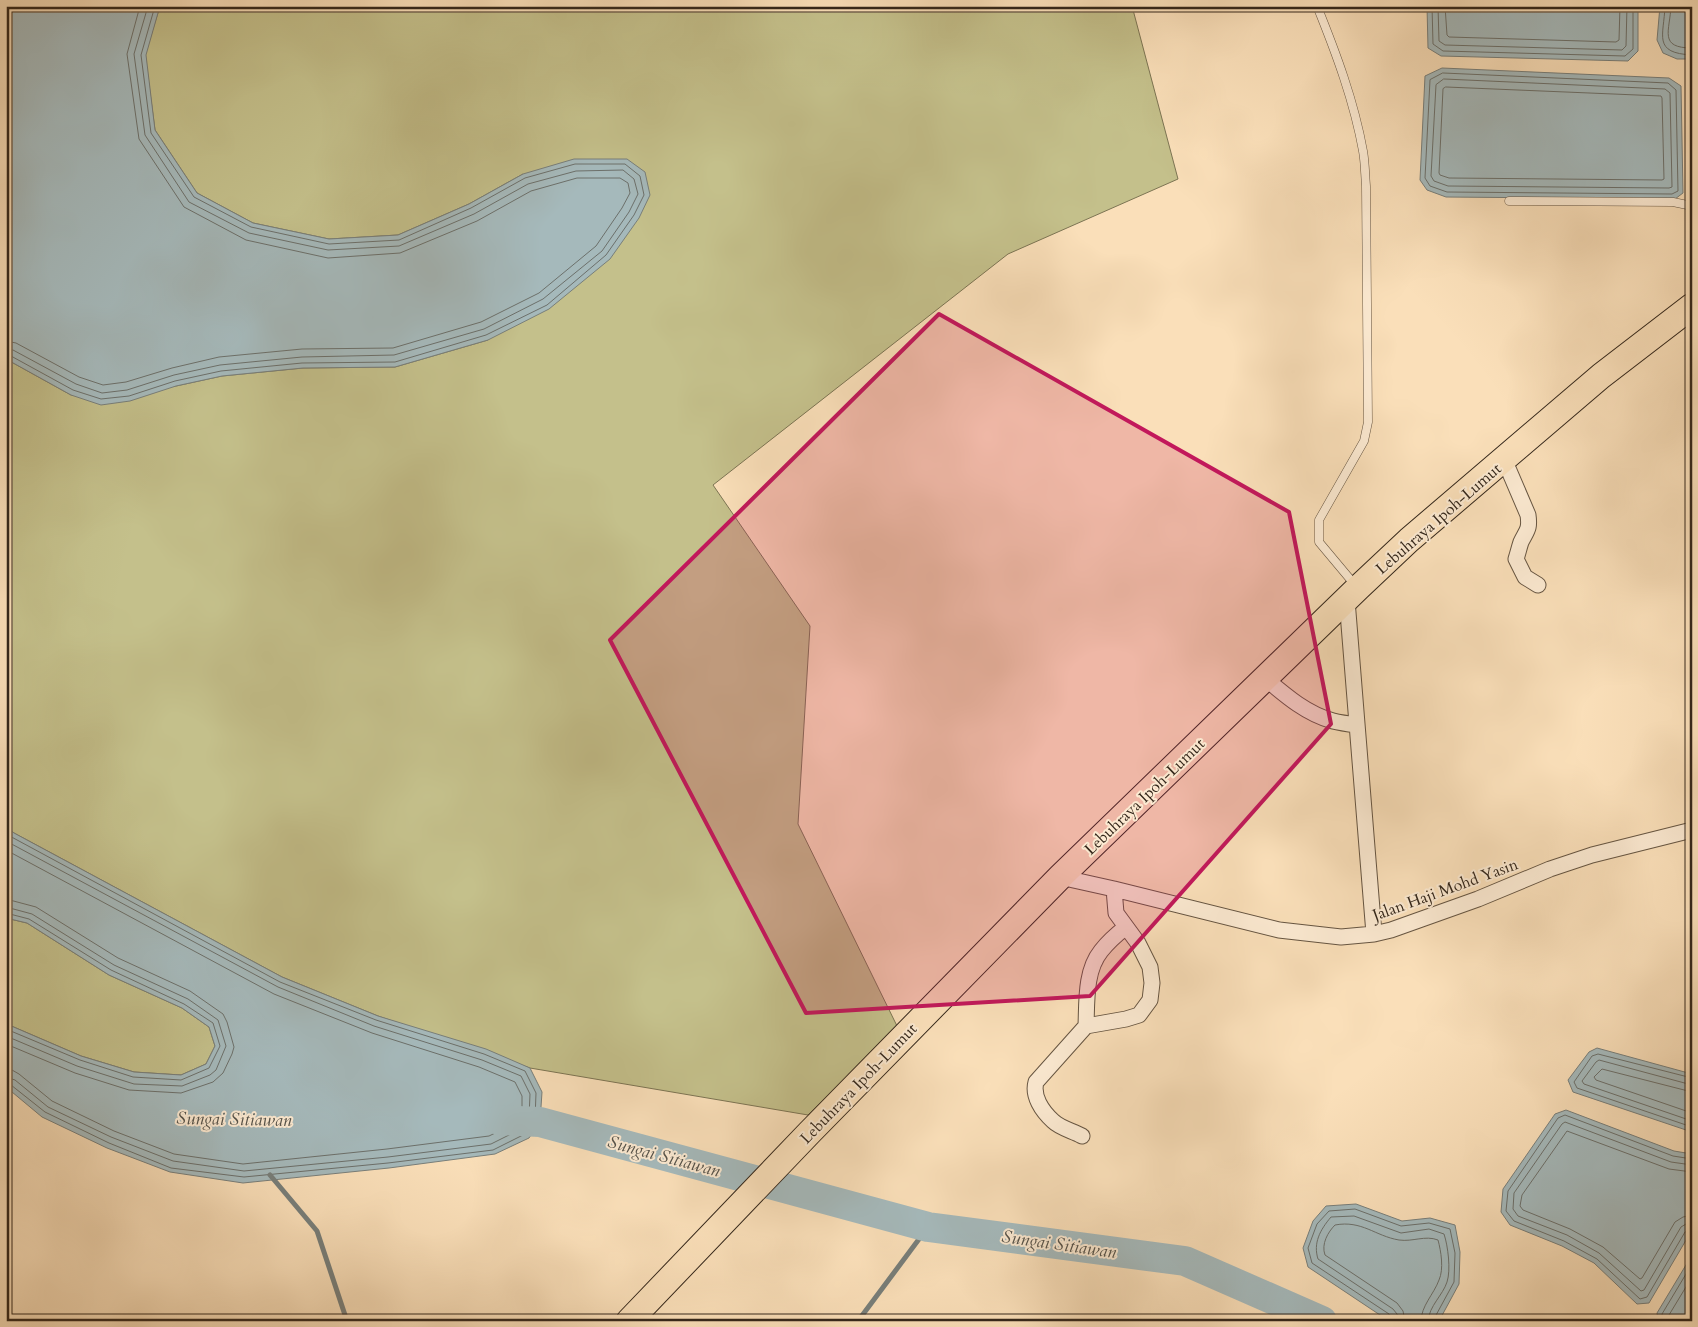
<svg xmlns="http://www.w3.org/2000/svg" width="1698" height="1327" viewBox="0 0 1698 1327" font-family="Cardo,serif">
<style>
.green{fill:#c4c08b;stroke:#7c7453}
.water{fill:#a5b9bb;stroke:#787f7b}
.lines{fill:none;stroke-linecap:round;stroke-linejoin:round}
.shore{stroke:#6c706b;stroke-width:1}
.stream{stroke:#787f7b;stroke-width:5}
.river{stroke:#a5b9bb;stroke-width:30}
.service-casing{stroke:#665542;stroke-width:9}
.minor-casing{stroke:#665542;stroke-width:17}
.trunk-casing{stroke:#34271b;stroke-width:27}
.service{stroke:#fcead2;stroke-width:8}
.minor{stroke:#fcead2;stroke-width:15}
.trunk{stroke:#fadfb9;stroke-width:25}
.marked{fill:#c2185b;fill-opacity:0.2;stroke:#c2185b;stroke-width:4;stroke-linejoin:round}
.labels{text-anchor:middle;stroke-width:4;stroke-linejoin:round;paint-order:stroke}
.street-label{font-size:16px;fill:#34271b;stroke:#fcead2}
.water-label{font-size:18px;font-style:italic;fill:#56534b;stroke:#fcead2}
</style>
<rect width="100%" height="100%" fill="#fadfb9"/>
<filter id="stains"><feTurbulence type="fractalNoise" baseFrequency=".004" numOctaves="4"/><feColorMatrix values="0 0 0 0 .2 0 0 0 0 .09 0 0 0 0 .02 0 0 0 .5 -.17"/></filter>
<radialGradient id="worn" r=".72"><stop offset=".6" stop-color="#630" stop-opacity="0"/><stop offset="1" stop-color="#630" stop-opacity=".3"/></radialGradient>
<!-- green -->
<path class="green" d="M 160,6 L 1132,6 L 1178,179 L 1008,254 L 713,485 L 810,626 L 798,824 L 898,1028 L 808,1115 L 530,1068 L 378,1016 L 282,977 L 14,833 L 6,827 L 6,359 L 71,395 L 176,386 L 222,376 L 303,368 L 395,367 L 488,340 L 523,174 L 469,204 L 398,235 L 329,239 L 253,223 L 197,193 L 155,130 L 145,55 Z
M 6,918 L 27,923 L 109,975 L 182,1008 L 209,1027 L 215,1046 L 206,1064 L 181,1075 L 134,1072 L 81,1056 L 9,1025 L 6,1022 Z"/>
<!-- water -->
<path class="water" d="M 6,6 L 160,6 L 146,55 L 155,130 L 197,193 L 253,223 L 329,239 L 398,235 L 469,204 L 523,174 L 574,159 L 627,159 L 645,172 L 650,195 L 639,218 L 610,259 L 549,309 L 488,340 L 395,367 L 303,368 L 222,376 L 176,386 L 130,401 L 101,405 L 71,395 L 6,359 Z
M 1427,6 L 1638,6 L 1638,51 L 1628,61 L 1441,56 L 1428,48 Z
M 1660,6 L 1692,6 L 1692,59 L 1677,59 L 1663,53 L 1657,40 Z
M 1442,68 L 1669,78 L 1681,86 L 1683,193 L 1675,199 L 1446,197 L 1427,190 L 1420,180 L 1425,76 Z
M 6,827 L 14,833 L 282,977 L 378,1016 L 486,1049 L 530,1068 L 542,1092 L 540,1122 L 529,1138 L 495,1154 L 389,1168 L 243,1183 L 170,1172 L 107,1148 L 42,1117 L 6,1087 L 6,1022 L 9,1025 L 81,1056 L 134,1072 L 181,1075 L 206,1064 L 215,1046 L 209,1027 L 182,1008 L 109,975 L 27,923 L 6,918 Z
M 1597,1048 L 1692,1074 L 1692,1132 L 1573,1092 L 1568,1080 L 1589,1052 Z
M 1566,1110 L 1674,1151 L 1692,1154 L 1692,1230 L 1649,1303 L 1637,1304 L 1594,1263 L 1562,1246 L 1510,1225 L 1501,1212 L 1503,1189 L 1555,1114 Z
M 1356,1204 L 1402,1221 L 1430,1218 L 1455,1225 L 1460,1252 L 1459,1284 L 1439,1321 L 1389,1321 L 1308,1267 L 1303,1248 L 1313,1221 L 1326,1206 Z
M 1692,1255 L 1692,1321 L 1658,1321 L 1657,1313 Z"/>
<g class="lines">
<!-- shore -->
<path class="shore" d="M 1432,6 L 1433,44 L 1443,51 L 1625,56 L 1633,49 L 1633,6
M 1438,6 L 1439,41 L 1445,45 L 1622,50 L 1626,46 L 1627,6
M 1445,6 L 1447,35 L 1449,37 L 1616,42 L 1619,40 L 1620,6
M 1665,6 C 1664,36 1652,53 1692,55
M 1671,6 C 1670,31 1658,48 1692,48
M 1443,73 L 1668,83 L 1676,90 L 1678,191 L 1672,194 L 1447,192 L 1430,186 L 1425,178 L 1430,80 Z
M 1444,79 L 1665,89 L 1670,93 L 1672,187 L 1669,188 L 1448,186 L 1434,181 L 1431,176 L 1436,85 Z
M 1446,87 L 1661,96 L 1662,98 L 1664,179 L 1662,180 L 1449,178 L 1440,175 L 1439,173 L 1443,89 Z
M 6,341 L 16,343 L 79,377 L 103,385 L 126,382 L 172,368 L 219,357 L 302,349 L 393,348 L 481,322 L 539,293 L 596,246 L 622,208 L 630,193 L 628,183 L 620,178 L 577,178 L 531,191 L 477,221 L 400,253 L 328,258 L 246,240 L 184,207 L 139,139 L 127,54 L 140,6
M 6,349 L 13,350 L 76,384 L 102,393 L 127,390 L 174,375 L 220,365 L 302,357 L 394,355 L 484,329 L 543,299 L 602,251 L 629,212 L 638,194 L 634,179 L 623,170 L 576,171 L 528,184 L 474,214 L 399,246 L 328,250 L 249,233 L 189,202 L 145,135 L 134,54 L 148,6
M 6,355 L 11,356 L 73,390 L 101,399 L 129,396 L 175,381 L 221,371 L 302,363 L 395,362 L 486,335 L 547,305 L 606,255 L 634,215 L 644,195 L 640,176 L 625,164 L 575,164 L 525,178 L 471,208 L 399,240 L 329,244 L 251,227 L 194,197 L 151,133 L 141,55 L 155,6
M 6,834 L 280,982 L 376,1020 L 484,1054 L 525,1071 L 536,1093 L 535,1120 L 525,1134 L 493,1150 L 388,1163 L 244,1177 L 171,1168 L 109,1143 L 45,1112 L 11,1085 L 6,1084
M 6,841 L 278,987 L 374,1026 L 482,1060 L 521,1076 L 530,1094 L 529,1118 L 521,1129 L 491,1144 L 388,1157 L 244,1171 L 173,1161 L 111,1137 L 48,1107 L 15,1080 L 6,1077
M 6,850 L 274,994 L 372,1033 L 479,1067 L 515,1082 L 522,1096 L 522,1115 L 516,1123 L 489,1136 L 387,1149 L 243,1164 L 174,1154 L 114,1131 L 52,1101 L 19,1074 L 12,1070 L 6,1070
M 6,899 L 36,907 L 118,958 L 190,991 L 223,1014 L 227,1022 L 234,1047 L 232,1054 L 223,1073 L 213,1082 L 181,1093 L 129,1090 L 75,1073 L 6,1044
M 6,907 L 32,914 L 114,965 L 188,999 L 218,1020 L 226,1046 L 216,1070 L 210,1075 L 182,1086 L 134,1084 L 77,1066 L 6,1036
M 6,913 L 29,919 L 111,970 L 184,1004 L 213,1023 L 220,1046 L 209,1068 L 181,1080 L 133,1077 L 80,1060 L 6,1029
M 1692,1078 L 1598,1054 L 1592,1056 L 1574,1082 L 1577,1088 L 1692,1127
M 1692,1085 L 1599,1060 L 1596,1062 L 1582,1081 L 1584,1084 L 1692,1121
M 1692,1092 L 1602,1069 L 1594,1077 L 1596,1080 L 1692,1113
M 1692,1159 L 1673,1156 L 1565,1115 L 1558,1118 L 1508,1191 L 1506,1211 L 1514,1221 L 1564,1241 L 1597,1259 L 1640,1299 L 1647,1297 L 1685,1232 L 1692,1229
M 1692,1165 L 1671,1162 L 1565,1122 L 1562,1124 L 1514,1193 L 1513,1209 L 1518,1216 L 1567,1235 L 1599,1253 L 1641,1291 L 1644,1290 L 1681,1227 L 1686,1224 L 1692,1223
M 1692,1172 L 1669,1169 L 1567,1131 L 1522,1195 L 1520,1206 L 1523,1210 L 1570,1229 L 1603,1247 L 1640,1279 L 1642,1278 L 1675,1222 L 1683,1217 L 1692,1215
M 1391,1321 L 1389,1314 L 1312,1263 L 1308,1248 L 1317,1224 L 1329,1211 L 1355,1209 L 1401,1226 L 1429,1223 L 1450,1229 L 1455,1253 L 1454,1282 L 1435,1317 L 1435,1321
M 1398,1321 L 1397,1314 L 1393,1309 L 1318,1259 C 1313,1243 1320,1230 1331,1217 L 1354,1216 L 1401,1233 L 1429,1229 L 1444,1234 C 1448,1246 1451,1270 1447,1282 C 1443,1295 1429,1306 1428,1321
M 1405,1321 L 1403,1311 L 1397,1303 L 1325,1255 C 1321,1244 1328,1232 1335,1225 C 1362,1220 1375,1236 1399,1240 C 1413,1242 1425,1235 1438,1240 C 1441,1251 1444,1269 1439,1280 C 1434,1294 1421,1306 1421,1321
M 1663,1321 L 1662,1314 L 1692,1264
M 1669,1321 L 1669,1315 L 1692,1277"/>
<!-- stream -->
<path class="stream" d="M 270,1175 L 317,1231 L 347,1321
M 858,1321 L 928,1227"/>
<!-- river -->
<path class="river" d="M 499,1120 L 540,1122 L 928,1227 L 1185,1261 L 1322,1321"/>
<!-- service casing -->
<g class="service-casing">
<path id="service" d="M 1317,6 C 1336,53 1354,101 1363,151 C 1365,162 1365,174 1366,186 L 1368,422 L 1364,441 L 1319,520 L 1319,542 L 1355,585
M 1509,201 L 1673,202 L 1692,206"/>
</g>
<!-- minor casing -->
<g class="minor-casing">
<path id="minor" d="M 1504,459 L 1528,515 C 1530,529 1527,530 1521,542 C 1519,548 1518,553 1516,559 L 1525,577 L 1538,585
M 1347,600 L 1374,934
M 1266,679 C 1286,696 1307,714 1333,721 C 1341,723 1349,724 1357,725
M 1060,877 L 1114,889 L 1279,930 L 1341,937 L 1374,934 L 1391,930 L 1478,899 L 1550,869 L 1592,855 L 1692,830
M 1086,1026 C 1087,1001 1085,971 1101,951 C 1108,942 1117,934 1126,927
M 1082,1136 C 1073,1131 1060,1128 1053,1121 C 1042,1111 1032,1096 1036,1082 L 1086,1026 L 1126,1019 L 1139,1015 L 1150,1000 L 1152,983 L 1150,967 L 1138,943 L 1116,913 L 1114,889"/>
</g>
<!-- trunk casing -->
<g class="trunk-casing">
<path id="trunk" d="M 629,1321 L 809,1133 L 1060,877 L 1358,588 L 1409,540 L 1601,376 L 1692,306"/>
</g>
<!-- service -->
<use href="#service" class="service"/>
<!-- minor -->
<use href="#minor" class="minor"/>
<!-- trunk -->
<use href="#trunk" class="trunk"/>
</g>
<!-- marked area -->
<path class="marked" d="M 939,314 L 1289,512 L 1331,724 L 1090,996 L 806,1013 L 610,640 Z"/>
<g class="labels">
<!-- street labels -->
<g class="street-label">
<text transform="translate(1438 518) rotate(-41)" y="6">Lebuhraya Ipoh-Lumut</text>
<text transform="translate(1144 796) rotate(-44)" y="6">Lebuhraya Ipoh-Lumut</text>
<text transform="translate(1445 889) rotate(-20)" y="6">Jalan Haji Mohd Yasin</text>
<text transform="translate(858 1083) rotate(-46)" y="6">Lebuhraya Ipoh-Lumut</text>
</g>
<!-- water labels -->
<g class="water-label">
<text transform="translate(234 1119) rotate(1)" y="6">Sungai Sitiawan</text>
<text transform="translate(664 1156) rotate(15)" y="6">Sungai Sitiawan</text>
<text transform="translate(1059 1244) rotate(8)" y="6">Sungai Sitiawan</text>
</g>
</g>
<!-- margin -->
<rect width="1698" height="1327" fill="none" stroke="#fadfb9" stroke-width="25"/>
<rect x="8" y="8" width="1683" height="1312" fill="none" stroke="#34271b" stroke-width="2.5"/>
<rect x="12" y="12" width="1673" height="1302" fill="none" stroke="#34271b"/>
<rect width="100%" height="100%" filter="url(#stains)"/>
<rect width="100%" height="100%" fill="url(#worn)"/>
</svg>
